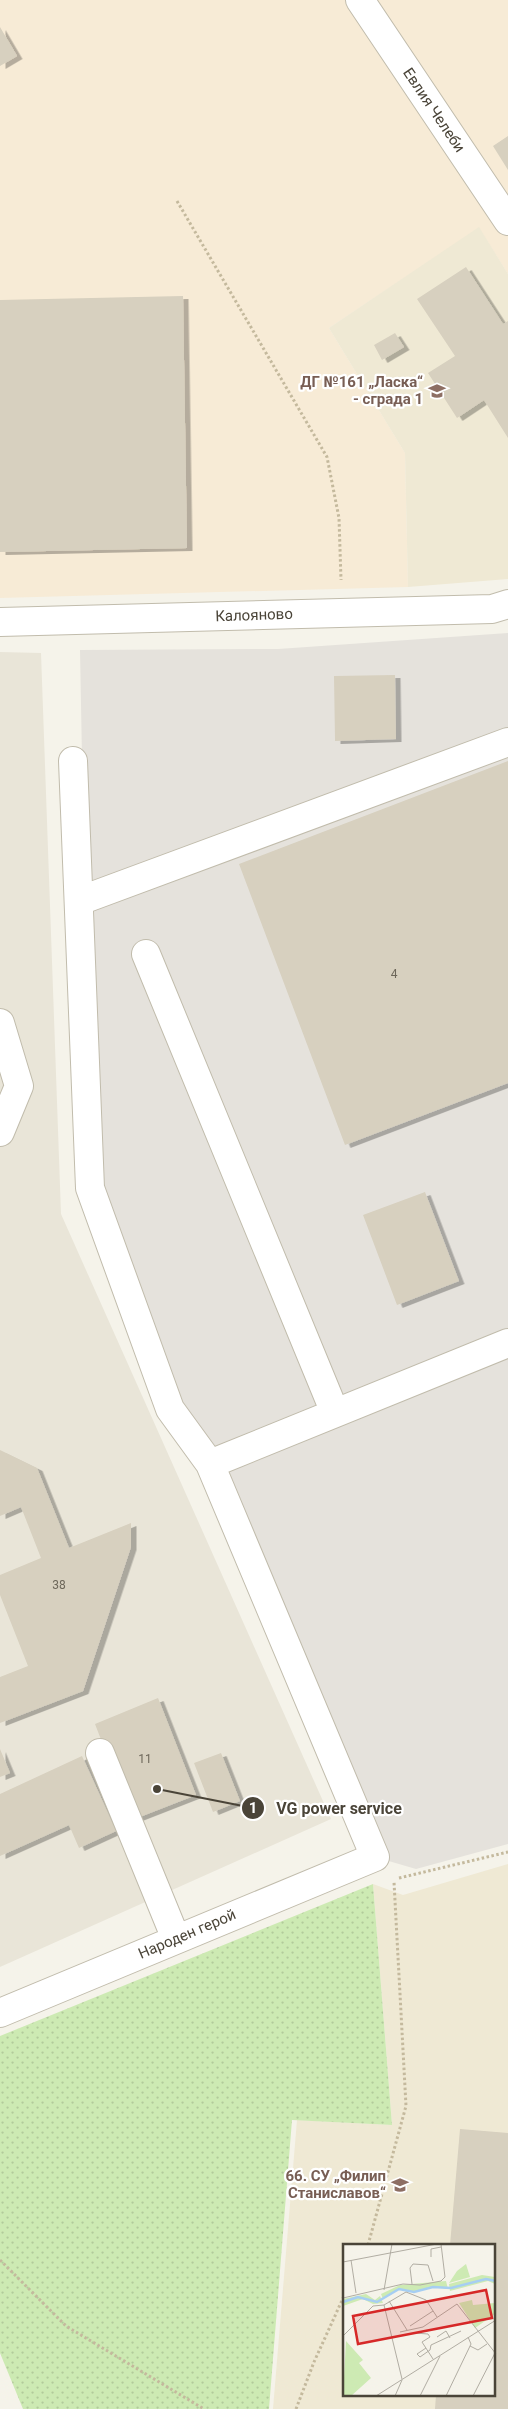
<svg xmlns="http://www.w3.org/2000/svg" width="508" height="2409" viewBox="0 0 508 2409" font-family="Roboto,sans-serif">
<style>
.residential{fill:#e9e5d8}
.commercial{fill:#f7ebd6}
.industrial{fill:#e5e2dc}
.education{fill:#efe9d4;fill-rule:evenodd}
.green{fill:url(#green-dots)}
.building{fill:#d7d0bf;filter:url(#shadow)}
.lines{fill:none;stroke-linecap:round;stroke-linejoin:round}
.minor-casing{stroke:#c1bcac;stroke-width:30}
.path{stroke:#c4b99d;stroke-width:3;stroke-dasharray:2.5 2.5;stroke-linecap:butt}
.minor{stroke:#fff;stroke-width:28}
.labels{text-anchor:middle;stroke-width:4.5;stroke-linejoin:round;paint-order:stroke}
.number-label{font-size:12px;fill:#6d675a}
.street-label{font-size:15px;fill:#4a4438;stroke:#fff}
.education-label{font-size:15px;font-weight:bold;fill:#785e54;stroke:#fff;text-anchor:end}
.inset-river{fill:none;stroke:#a6cef2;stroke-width:2.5}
.inset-road{fill:none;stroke:#b1ada3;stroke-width:1}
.view{fill:#d62828;fill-opacity:0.15;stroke:#d62828;stroke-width:2.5}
.inset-edge{fill:none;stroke:#4a4438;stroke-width:2.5}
.leader{fill:none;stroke:#4a4438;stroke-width:2}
.callout-dot{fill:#4a4438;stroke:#fff;stroke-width:2}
.mark-label{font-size:15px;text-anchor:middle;font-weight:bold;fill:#fff}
.callout-label{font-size:16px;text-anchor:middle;font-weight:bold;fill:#4a4438;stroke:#fff;stroke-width:4.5;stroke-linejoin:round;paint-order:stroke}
</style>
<defs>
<pattern id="green-dots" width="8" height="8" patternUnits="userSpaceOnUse" patternTransform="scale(1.25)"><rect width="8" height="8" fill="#cdeab3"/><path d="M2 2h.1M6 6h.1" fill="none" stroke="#b2ca9b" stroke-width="1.8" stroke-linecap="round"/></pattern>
<filter id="shadow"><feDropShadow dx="5.5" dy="3" stdDeviation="0" flood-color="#0004"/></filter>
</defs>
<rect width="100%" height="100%" fill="#f5f3ea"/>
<!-- residential -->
<path class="residential" d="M 0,652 L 41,653 L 61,1214 L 331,1819 L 0,1967 Z"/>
<!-- commercial -->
<path class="commercial" d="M 0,0 L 508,0 L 508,274 L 479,228 L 329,328 L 405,453 L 408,587 L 0,598 Z"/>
<!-- industrial -->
<path class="industrial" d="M 508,633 L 508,1844 L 416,1869 L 375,1857 L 170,1409 L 90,1188 L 80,650 L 278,649 Z"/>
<!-- education -->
<path class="education" d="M 479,227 L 508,274 L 508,579 L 408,587 L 405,453 L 329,328 Z
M 508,1864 L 508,2409 L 273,2409 L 297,2120 L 392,2125 L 373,1884 L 403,1895 ZM 344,2245 L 494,2245 L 494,2395 L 344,2395 Z"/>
<!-- green -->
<path class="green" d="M 373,1884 L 392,2125 L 292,2120 L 269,2409 L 23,2409 L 0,2353 L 0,2036 Z"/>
<!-- building -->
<path class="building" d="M 0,27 L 17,56 L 0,66 Z
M 508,136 L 508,170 L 493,146 Z
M 466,267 L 503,324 L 508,321 L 508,438 L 484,400 L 457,418 L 428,373 L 455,356 L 417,299 Z
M 183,296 L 187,548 L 0,552 L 0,300 Z
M 395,333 L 404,347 L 382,360 L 374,345 Z
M 395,675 L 396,739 L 335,741 L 334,676 Z
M 508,761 L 508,1083 L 345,1145 L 239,864 Z
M 425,1192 L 459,1281 L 397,1305 L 363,1215 Z
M 0,1450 L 37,1468 L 69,1548 L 131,1523 L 131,1547 L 83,1691 L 0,1723 L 0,1677 L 28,1666 L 0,1595 L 0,1575 L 41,1558 L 21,1507 L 0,1516 Z
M 158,1698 L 196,1795 L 132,1820 L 95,1724 Z
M 0,1749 L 10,1773 L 0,1777 Z
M 221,1753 L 240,1801 L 213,1812 L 194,1763 Z
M 82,1756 L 116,1831 L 79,1848 L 69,1825 L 0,1856 L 0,1794 Z
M 460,2129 L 508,2133 L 508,2409 L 435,2409 L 436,2395 L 494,2395 L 494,2245 L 450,2245 Z"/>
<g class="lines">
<!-- minor casing -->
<g class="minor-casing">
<path id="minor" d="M 360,0 L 508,221
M 0,622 L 492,609 L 508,604
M 79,901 L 508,742
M 146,954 L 335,1413
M 0,1132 L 19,1086 L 0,1023
M 210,1464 L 508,1343
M 100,1753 L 176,1939
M 0,2013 L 375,1857 L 210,1464 L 170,1409 L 90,1188 L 73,761"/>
</g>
<!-- path -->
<path class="path" d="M 177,201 L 327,457 L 339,518 L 341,580
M 399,1878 L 508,1852
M 368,2245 L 406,2106 L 394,1882
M 0,2260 L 66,2326 L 204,2409
M 296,2409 L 314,2362 L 344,2296"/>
<!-- minor -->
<use href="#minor" class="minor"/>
</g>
<!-- icons -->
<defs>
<g id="school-bare" transform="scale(1.35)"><path d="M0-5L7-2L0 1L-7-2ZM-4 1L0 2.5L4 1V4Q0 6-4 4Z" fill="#8d6e63" stroke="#fff" stroke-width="2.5" paint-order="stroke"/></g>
</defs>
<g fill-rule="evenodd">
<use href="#school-bare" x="437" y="391"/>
<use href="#school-bare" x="400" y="2185"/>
</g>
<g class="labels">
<!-- number labels -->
<g class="number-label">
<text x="394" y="978">4</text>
<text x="59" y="1589">38</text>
<text x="145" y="1763">11</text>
</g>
<!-- street labels -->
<g class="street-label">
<text transform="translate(434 110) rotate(56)" y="5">Евлия Челеби</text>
<text transform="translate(254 615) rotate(-2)" y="5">Калояново</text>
<text transform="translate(187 1934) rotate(-23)" y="5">Народен герой</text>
</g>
<!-- education labels -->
<g class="education-label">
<text x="423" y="387">ДГ №161 „Ласка“<tspan x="423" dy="17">- сграда 1</tspan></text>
<text x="386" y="2181">66. СУ „Филип<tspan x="386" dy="17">Станиславов“</tspan></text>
</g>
</g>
<!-- overview -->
<g transform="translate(343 2244)">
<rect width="152" height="152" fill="#f5f3ea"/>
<path d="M 123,20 L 127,33 L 106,39 L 114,27 ZM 139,31 L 152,33 L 152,40 L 145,37 L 107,47 L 106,40 ZM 23,50 L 32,56 L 37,52 L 40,59 L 30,60 L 20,55 L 0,62 L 0,55 ZM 129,56 L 130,61 L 152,59 L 152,70 L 132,84 L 116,59 ZM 3,97 L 20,116 L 16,119 L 28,134 L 8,152 L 0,152 Z" fill="#cdeab3"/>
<path d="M 103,37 L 105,45 L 90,43 L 71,48 L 56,45 L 40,55 L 38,50 L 57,41 Z" fill="#cdeab3"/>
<path class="inset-river" d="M 0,58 L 15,53 L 34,58 L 56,45 L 71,48 L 90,43 L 108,44 L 143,35 L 153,37"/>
<path class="inset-road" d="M 88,13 L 88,5 L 98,3M 8,16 L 13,49M 0,18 L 94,0M 69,40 L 67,24 L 70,20 L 85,21 L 90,37M 41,46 L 49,0M 0,54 L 60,40 L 77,41 L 98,37 L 102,33 L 98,0M 46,57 L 64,86M 41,61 L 59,135M 41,61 L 63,48 L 83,56 L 94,73M 67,82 L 90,67M 57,88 L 80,83 L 114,60 L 153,110M 72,89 L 85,90 L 87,93 L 79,98 L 90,115M 0,92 L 30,62 L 41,61M 94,93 L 103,87 L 107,94M 127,102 L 135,106 L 144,100M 83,104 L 74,110 L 77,113 L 87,106 L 88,101 L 118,87M 33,152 L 153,76M 52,152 L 59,136M 77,152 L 97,112M 103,152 L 128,100 L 125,93M 130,152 L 152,109"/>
<path class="view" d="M 143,46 L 149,74 L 15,100 L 10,72 Z"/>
<rect width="152" height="152" class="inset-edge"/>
</g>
<!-- callouts -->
<path class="leader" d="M157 1789L253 1808"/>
<g class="callout-dot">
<circle cx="157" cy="1789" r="5"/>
<circle cx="253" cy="1808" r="12"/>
</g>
<g class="mark-label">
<text x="253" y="1813">1</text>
</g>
<g class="callout-label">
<text x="339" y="1814">VG power service</text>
</g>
</svg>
